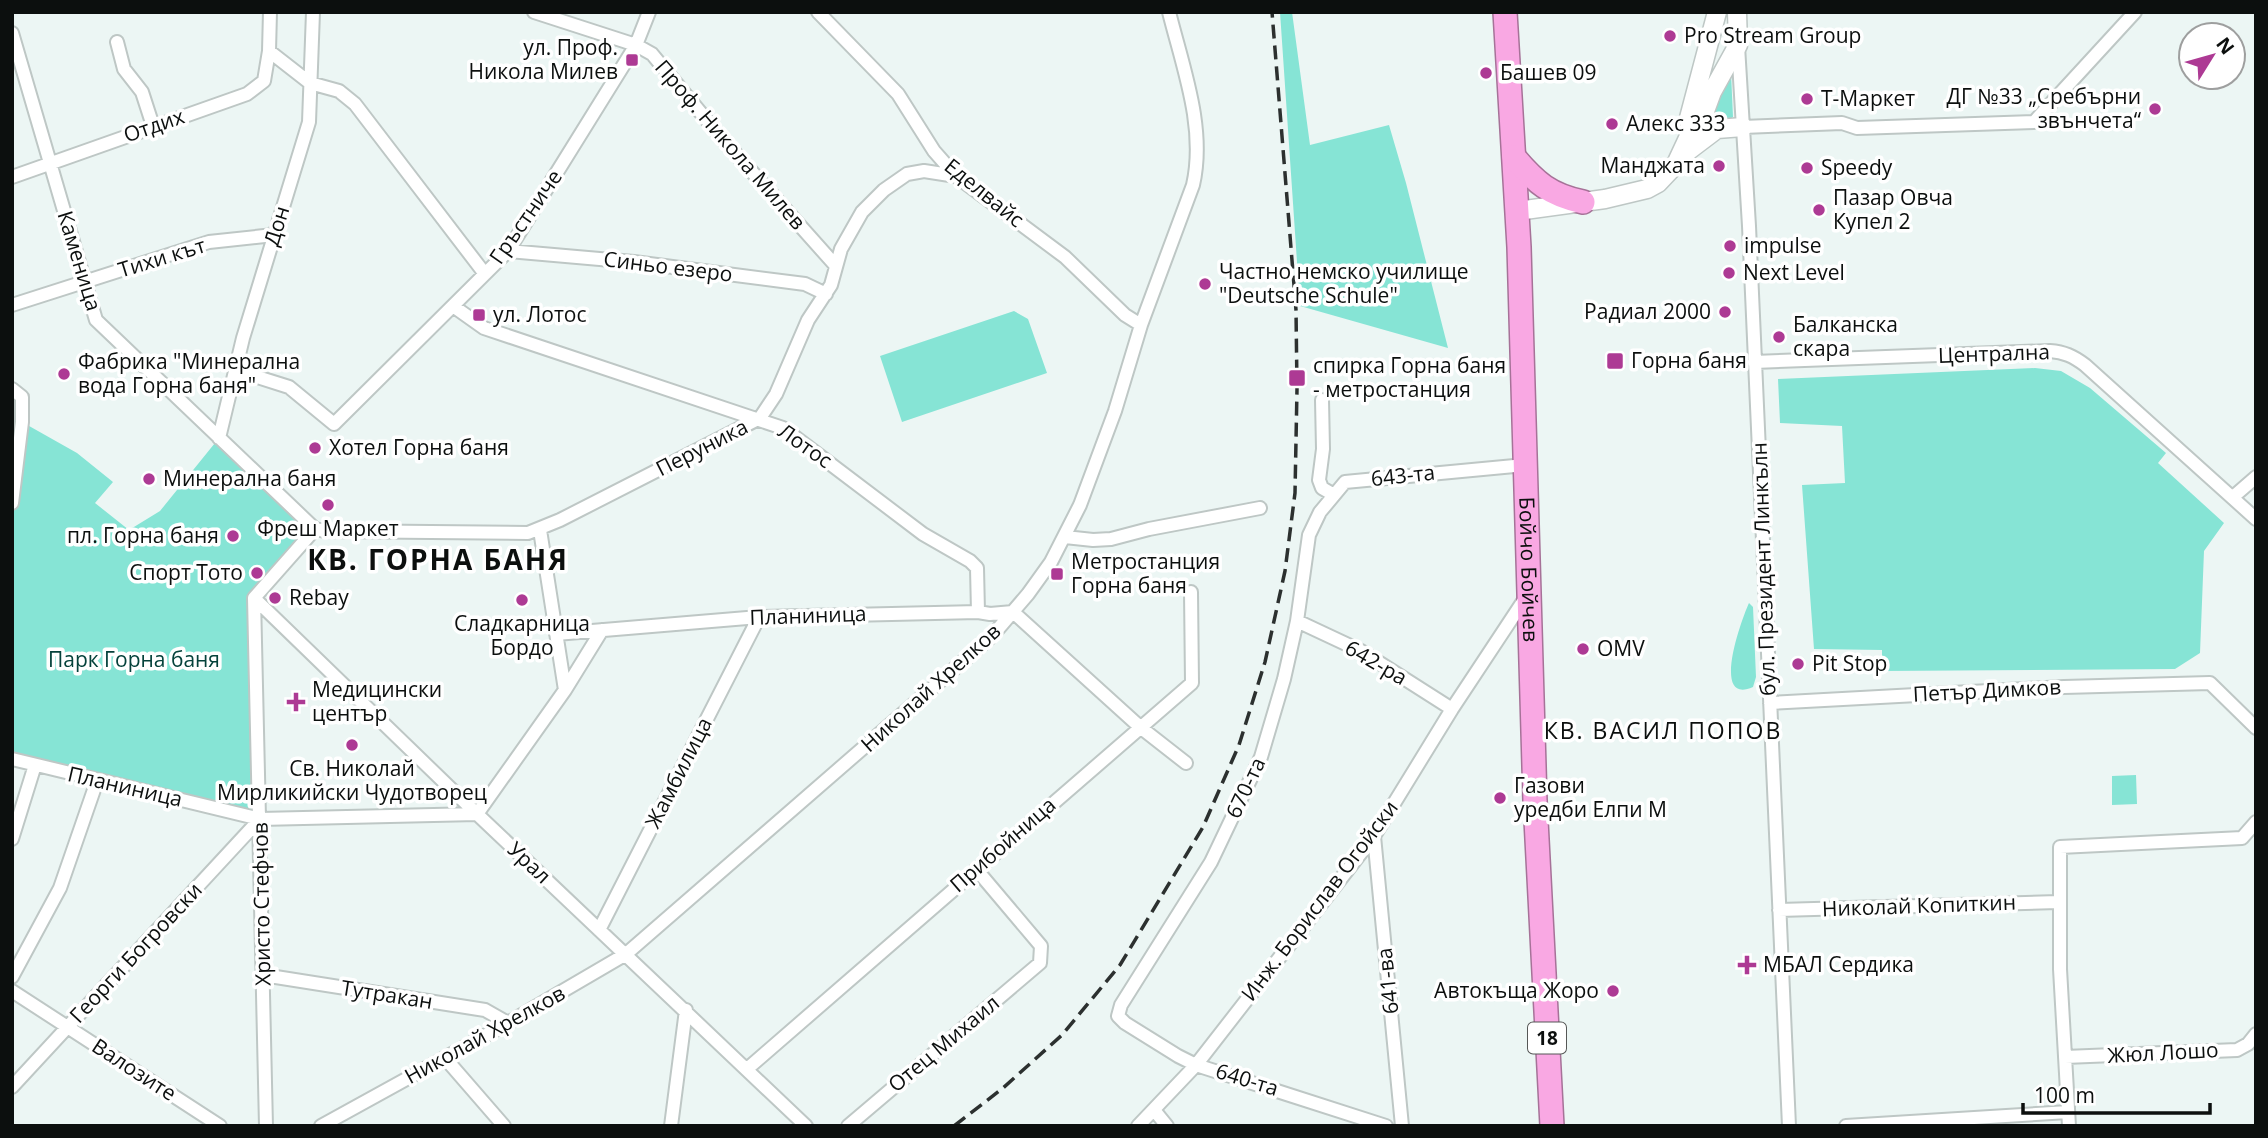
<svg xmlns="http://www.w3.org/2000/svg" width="2268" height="1138" viewBox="0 0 2268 1138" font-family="'Open Sans',sans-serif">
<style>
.green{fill:#86e4d5}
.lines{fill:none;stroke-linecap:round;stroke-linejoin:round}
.street-casing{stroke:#bec7c5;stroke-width:16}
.secondary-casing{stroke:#bec7c5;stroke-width:21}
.highway-casing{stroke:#a67298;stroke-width:26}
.street{stroke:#fff;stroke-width:12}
.secondary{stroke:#fff;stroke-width:18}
.highway{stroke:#f9a8e3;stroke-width:23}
.rail{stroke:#2c302f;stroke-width:3.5;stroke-dasharray:14 7;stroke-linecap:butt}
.poi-dot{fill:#ad3a94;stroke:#fff;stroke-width:2.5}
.labels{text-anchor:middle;stroke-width:7;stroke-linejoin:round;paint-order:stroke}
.shield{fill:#fff;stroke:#555756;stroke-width:2}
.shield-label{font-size:19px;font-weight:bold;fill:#0c0f0e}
.poi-label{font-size:21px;fill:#0c0f0e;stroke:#fff;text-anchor:start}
.street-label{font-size:21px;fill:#0c0f0e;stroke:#fff}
.park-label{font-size:21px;fill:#05423b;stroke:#fff}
.neighbourhood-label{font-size:23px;letter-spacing:2px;fill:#0c0f0e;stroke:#fff}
.district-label{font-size:28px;font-weight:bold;letter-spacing:2px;fill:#0c0f0e;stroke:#fff}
</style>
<rect width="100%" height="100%" fill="#ecf6f4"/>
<!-- green -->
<path class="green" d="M 1280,12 L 1292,12 L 1310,145 L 1389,125 L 1406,183 L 1448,348 L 1300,306 Z
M 1731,73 L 1733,117 C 1729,121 1719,118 1710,124 L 1714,101 Z
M 1014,311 L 1028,319 L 1047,373 L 902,422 L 880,356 Z
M 2035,368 L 2061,371 L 2090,388 L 2166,453 L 2158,463 L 2224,523 L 2204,551 L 2200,653 L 2175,669 L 1882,671 L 1882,650 L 1814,649 L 1802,485 L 1845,483 L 1842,426 L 1780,423 L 1778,379 Z
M 22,422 L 77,453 L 113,482 L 95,503 L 129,530 L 160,511 L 219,438 L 315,529 L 254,598 L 260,819 L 12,759 L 12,503 Z
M 1749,603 L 1753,607 L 1756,677 L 1753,687 C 1710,706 1742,618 1749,603 Z
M 2136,775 L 2137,804 L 2112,805 L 2112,776 Z"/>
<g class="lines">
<!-- street casing -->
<g class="street-casing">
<path id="street" d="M 534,12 L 636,45 L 652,54 L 720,136 L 836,266
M 818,12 L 898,94 L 934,151 L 956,176 L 1065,257 L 1125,315 L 1141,325
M 12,33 L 96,320 L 315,529 L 325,531 L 528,533 L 560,520 L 760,418 L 776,394 L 808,320 L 831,285 L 841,249 L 862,212 L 884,190 L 907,174 L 924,171 L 956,176
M 117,42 L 124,69 L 142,92 L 153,126
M 1738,46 L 1749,226 L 1789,1126
M 269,51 L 310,83 L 339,91 L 355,104 L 485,274
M 1743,127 L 1842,123 L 1857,128 L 2034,122 L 2135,12
M 12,177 L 247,94 L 264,81 L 269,51 L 270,12
M 508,251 L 634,262 L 805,284 L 826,294
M 12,305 L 209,242 L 274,235
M 453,306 L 484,328 L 783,428 L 923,534 L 970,561 L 977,568 L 978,612
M 1754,362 L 2050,351 C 2064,352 2073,356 2085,365 L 2256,519
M 235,370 L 289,387 L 334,424 L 508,251 L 636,45 L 649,12
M 12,389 L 22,397 L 22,422 L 12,503
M 1322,400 L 1323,449 L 1319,480 L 1322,488 L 1334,495
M 219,438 L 243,338 L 309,122 L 313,12
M 2233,497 L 2256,477
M 540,530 L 565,690
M 1065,537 L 1093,540 L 1111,539 L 1149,529 L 1260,508
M 254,598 L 477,814 L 806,1126
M 254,598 L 266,1126
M 254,598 L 315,529
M 1013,612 L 1140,727 L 1186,763
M 1297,621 L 1361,651 L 1452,709
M 556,634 L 759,617 L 978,612 L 990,614 L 1013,612
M 1770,703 L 2064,687 L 2210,683 L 2256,728
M 12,759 L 260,819 L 477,814
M 477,814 L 565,690 L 602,630
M 1374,836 L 1402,1126
M 12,839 L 35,765
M 1779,910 L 2058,902
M 599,930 L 759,617
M 263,975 L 485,1010 L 508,1023
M 12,977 L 60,888 L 97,781
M 12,991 L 220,1126
M 2065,1057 L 2237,1050 L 2248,1044 L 2256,1034
M 445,1058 L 504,1126
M 747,1069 L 1192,683 L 1191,592
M 12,1087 L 260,819
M 1154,1110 L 1167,1126
M 321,1126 L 508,1023 L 626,954 L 992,636 L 1028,594 L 1051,562 L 1080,505 L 1115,411 L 1141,325 L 1193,185 C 1206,128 1183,68 1169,12
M 671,1126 L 686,1010
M 848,1126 L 1040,963 L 1041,946 L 976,869
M 1138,1126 L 1196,1065 L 1374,836 L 1452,709 L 1526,597
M 1386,1126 L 1196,1065 L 1178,1056 L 1125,1023 L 1118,1016 L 1121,1005 L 1211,862 L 1261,757 L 1284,679 L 1297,621 L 1309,535 L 1320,512 L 1345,482 L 1525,465
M 1846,1126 L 2068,1112
M 2069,1126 L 2060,969 L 2060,847 L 2242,838 L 2256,822"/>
</g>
<!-- secondary casing -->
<g class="secondary-casing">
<path id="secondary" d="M 1737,12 L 1738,45
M 1690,134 L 1689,118 L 1717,12
M 1680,157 L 1717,129 L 1743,127
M 1517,211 L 1605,199 L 1647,189 L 1658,183 L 1676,164 L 1690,134 L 1701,122 L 1712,92 L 1738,45"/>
</g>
<!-- highway casing -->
<g class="highway-casing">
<g id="highway">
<path id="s1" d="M 1505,12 L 1519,247 L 1535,801 L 1552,1126"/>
<path d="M 1514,157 C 1536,183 1550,195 1583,202"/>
</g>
</g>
<!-- street -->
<use href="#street" class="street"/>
<!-- secondary -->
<use href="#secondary" class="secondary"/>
<!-- highway -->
<use href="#highway" class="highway"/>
<!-- rail -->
<path class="rail" d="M 954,1126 L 1003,1088 L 1062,1035 L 1120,965 L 1203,827 L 1239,745 L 1265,662 L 1285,571 L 1295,493 L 1297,389 L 1296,310 L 1272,12"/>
</g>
<!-- markers -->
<g class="poi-dot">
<circle cx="1670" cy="36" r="7"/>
<rect x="625" y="53" width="14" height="14" rx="3.5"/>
<circle cx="1486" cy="73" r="7"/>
<circle cx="1807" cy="99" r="7"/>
<circle cx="2155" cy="109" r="7"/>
<circle cx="1612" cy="124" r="7"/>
<circle cx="1719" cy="166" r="7"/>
<circle cx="1807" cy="168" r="7"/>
<circle cx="1819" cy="210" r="7"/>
<circle cx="1730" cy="246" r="7"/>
<circle cx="1729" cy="273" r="7"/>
<circle cx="1205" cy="284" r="7"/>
<circle cx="1725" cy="312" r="7"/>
<rect x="472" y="308" width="14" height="14" rx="3.5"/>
<circle cx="1779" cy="337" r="7"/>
<rect x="1606" y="352" width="18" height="18" rx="3.5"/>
<circle cx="64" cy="374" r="7"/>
<rect x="1288" y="369" width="18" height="18" rx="3.5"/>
<circle cx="315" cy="448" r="7"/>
<circle cx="149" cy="479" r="7"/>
<circle cx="328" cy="505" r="7"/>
<circle cx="233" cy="536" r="7"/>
<circle cx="257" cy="573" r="7"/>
<rect x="1050" y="567" width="14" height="14" rx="3.5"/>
<circle cx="275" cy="598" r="7"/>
<circle cx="522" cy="600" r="7"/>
<circle cx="1583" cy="649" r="7"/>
<circle cx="1798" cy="664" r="7"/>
<path d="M292.5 691.5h7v7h7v7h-7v7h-7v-7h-7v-7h7z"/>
<circle cx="352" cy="745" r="7"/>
<circle cx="1500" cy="798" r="7"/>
<path d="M1743.5 954.5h7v7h7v7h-7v7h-7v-7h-7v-7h7z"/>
<circle cx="1613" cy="991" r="7"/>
</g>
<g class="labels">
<!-- shield labels -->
<rect class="shield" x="1528" y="1022.5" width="38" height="31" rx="5"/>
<g class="shield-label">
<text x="1547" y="1045">18</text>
</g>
<!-- poi labels -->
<g class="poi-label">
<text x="1684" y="43">Pro Stream Group</text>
<text x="618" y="55" text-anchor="end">ул. Проф.<tspan x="618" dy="24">Никола Милев</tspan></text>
<text x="1500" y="80">Башев 09</text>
<text x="2141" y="104" text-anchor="end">ДГ №33 „Сребърни<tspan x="2141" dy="24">звънчета“</tspan></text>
<text x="1821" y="106">Т-Маркет</text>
<text x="1626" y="131">Алекс 333</text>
<text x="1705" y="173" text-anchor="end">Манджата</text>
<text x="1821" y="175">Speedy</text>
<text x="1833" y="205">Пазар Овча<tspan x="1833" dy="24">Купел 2</tspan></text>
<text x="1744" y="253">impulse</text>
<text x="1219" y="279">Частно немско училище<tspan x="1219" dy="24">"Deutsche Schule"</tspan></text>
<text x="1743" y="280">Next Level</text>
<text x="1711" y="319" text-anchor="end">Радиал 2000</text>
<text x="493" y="322">ул. Лотос</text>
<text x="1793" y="332">Балканска<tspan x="1793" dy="24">скара</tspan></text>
<text x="1631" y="368">Горна баня</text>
<text x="78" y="369">Фабрика "Минерална<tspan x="78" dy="24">вода Горна баня"</tspan></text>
<text x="1313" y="373">спирка Горна баня<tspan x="1313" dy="24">- метростанция</tspan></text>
<text x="329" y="455">Хотел Горна баня</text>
<text x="163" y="486">Минерална баня</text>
<text x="328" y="536" text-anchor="middle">Фреш Маркет</text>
<text x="219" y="543" text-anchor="end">пл. Горна баня</text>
<text x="1071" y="569">Метростанция<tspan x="1071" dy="24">Горна баня</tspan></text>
<text x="243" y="580" text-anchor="end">Спорт Тото</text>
<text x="289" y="605">Rebay</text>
<text x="522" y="631" text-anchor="middle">Сладкарница<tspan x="522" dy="24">Бордо</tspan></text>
<text x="1597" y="656">OMV</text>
<text x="1812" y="671">Pit Stop</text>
<text x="312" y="697">Медицински<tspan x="312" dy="24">център</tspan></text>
<text x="352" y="776" text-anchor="middle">Св. Николай<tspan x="352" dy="24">Мирликийски Чудотворец</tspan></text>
<text x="1514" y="793">Газови<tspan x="1514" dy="24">уредби Елпи М</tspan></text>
<text x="1763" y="972">МБАЛ Сердика</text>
<text x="1599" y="998" text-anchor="end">Автокъща Жоро</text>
</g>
<!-- street labels -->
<g class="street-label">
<text transform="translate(154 126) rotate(-19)" y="7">Отдих</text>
<text transform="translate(730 145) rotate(49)" y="7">Проф. Никола Милев</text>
<text transform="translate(984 193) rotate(39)" y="7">Еделвайс</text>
<text transform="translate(526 217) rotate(-55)" y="7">Гръстниче</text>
<text transform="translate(277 226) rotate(-73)" y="7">Дон</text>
<text transform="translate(162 258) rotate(-17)" y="7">Тихи кът</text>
<text transform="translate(79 261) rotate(73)" y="7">Каменица</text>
<text transform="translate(668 267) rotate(7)" y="7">Синьо езеро</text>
<text transform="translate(1994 354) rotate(-2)" y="7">Централна</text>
<text transform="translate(805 446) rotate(35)" y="7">Лотос</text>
<text transform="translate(702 448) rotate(-27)" y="7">Перуника</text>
<text transform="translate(1403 476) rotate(-6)" y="7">643-та</text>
<text dy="7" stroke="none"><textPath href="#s1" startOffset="558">Бойчо Бойчев</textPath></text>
<text transform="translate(1764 569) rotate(-92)" y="7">бул. Президент Линкълн</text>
<text transform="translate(808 616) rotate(-2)" y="7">Планиница</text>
<text transform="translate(1376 663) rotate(30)" y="7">642-ра</text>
<text transform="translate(931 688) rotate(-42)" y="7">Николай Хрелков</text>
<text transform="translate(1987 691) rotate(-3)" y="7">Петър Димков</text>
<text transform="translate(679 773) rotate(-63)" y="7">Жамбилица</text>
<text transform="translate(125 787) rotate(13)" y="7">Планиница</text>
<text transform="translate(1246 788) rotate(-65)" y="7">670-та</text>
<text transform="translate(1003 845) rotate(-41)" y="7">Прибойница</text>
<text transform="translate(529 863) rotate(43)" y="7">Урал</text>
<text transform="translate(1320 901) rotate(-53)" y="7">Инж. Борислав Огойски</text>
<text transform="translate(262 904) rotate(-91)" y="7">Христо Стефчов</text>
<text transform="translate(1919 906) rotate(-2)" y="7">Николай Копиткин</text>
<text transform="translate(136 953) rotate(-47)" y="7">Георги Богровски</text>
<text transform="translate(1388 981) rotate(-96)" y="7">641-ва</text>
<text transform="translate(387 995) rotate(9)" y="7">Тутракан</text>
<text transform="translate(485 1035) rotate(-29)" y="7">Николай Хрелков</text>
<text transform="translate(944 1044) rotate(-40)" y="7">Отец Михаил</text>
<text transform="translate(2163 1053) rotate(-3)" y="7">Жюл Лошо</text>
<text transform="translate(134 1070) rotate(33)" y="7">Валозите</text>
<text transform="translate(1247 1080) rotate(17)" y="7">640-та</text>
</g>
<!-- park labels -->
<g class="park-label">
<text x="134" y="667">Парк Горна баня</text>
</g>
<!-- neighbourhood labels -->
<g class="neighbourhood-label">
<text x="1663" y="739">КВ. ВАСИЛ ПОПОВ</text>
</g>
<!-- district labels -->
<g class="district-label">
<text x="438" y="570">КВ. ГОРНА БАНЯ</text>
</g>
</g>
<!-- border -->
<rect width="2268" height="1138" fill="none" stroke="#0c0f0e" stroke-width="28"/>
<!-- north arrow -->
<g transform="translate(2212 56) rotate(53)"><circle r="33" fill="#ffffff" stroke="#9e9f9f" stroke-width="2"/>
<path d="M0-5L12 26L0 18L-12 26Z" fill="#ad3a94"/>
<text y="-10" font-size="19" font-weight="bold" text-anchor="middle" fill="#0c0f0e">N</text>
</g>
<!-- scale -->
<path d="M2023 1103v10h187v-10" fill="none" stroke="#0c0f0e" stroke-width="3.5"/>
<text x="2034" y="1103" font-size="21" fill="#0c0f0e" stroke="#ffffff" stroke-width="5" paint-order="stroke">100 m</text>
</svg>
